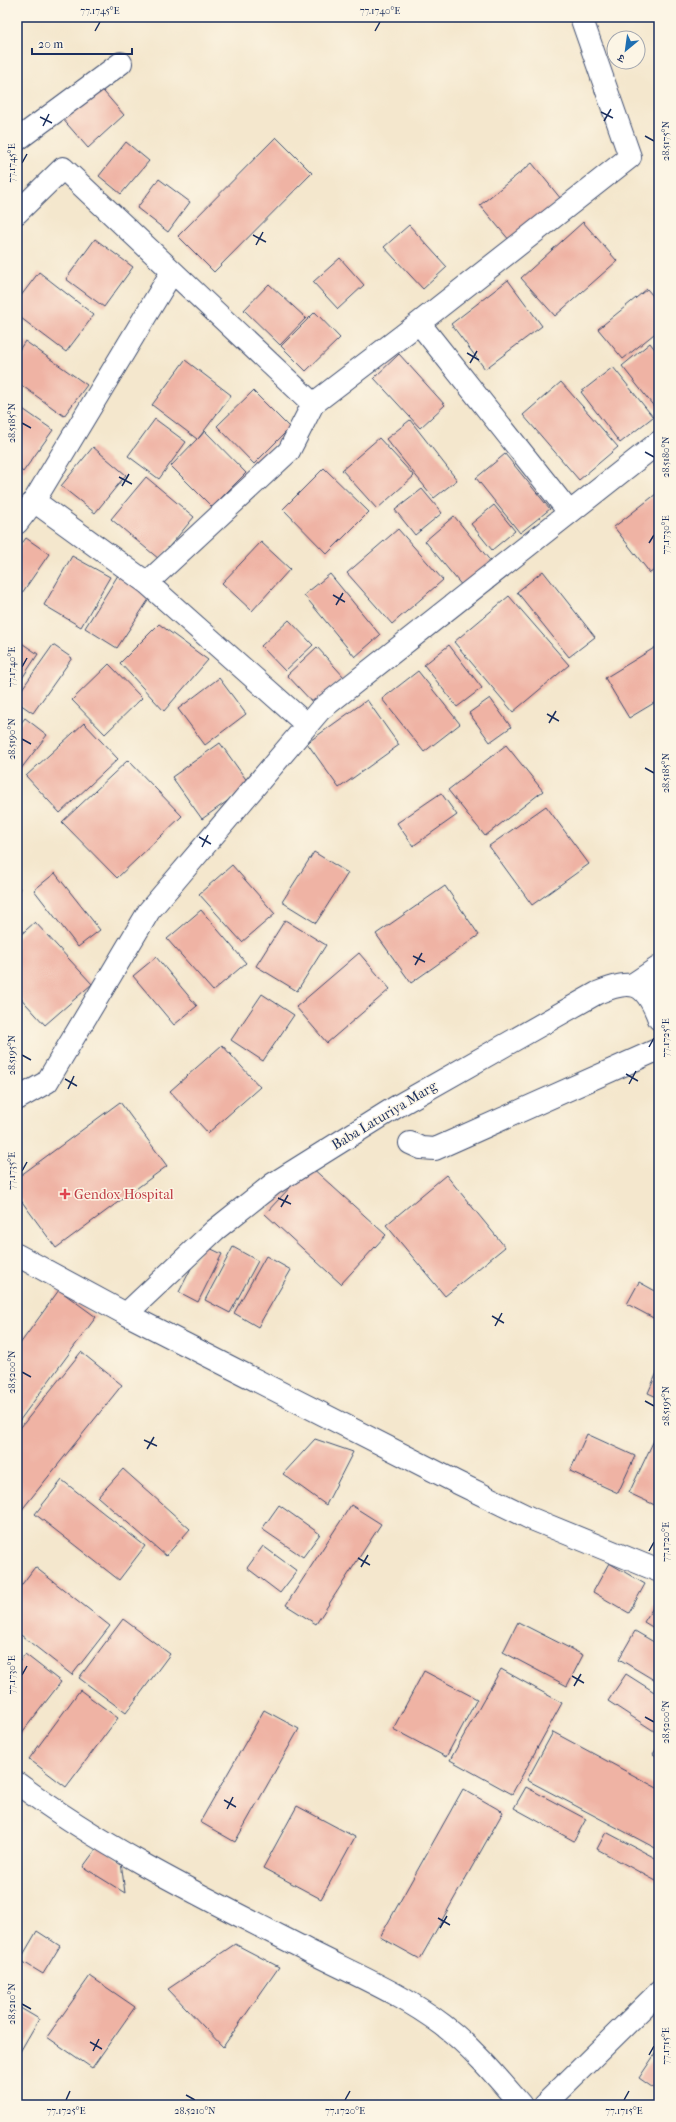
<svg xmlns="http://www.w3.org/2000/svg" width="676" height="2122" viewBox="0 0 676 2122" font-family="'IM FELL French Canon','Noto Serif Devanagari',serif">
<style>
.building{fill:#efb3a4}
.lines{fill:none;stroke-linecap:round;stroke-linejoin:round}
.street-casing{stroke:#3c4b6f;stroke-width:24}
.street{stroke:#fff;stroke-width:22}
.ticks{fill:none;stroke:#1b2f5e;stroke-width:1.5}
.health-dot{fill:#e0444e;stroke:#fcf5e5;stroke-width:1.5}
.labels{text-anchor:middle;stroke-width:3;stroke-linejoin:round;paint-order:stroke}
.street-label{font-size:14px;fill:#1b2f5e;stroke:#fcf5e5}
.health-label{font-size:14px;fill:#be3a42;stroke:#fcf5e5;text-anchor:start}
.neatline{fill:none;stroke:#1b2f5e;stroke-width:1.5}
.ticks-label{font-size:10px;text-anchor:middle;fill:#1b2f5e}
</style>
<rect width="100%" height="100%" fill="#fcf5e5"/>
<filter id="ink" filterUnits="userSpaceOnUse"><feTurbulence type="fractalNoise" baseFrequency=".025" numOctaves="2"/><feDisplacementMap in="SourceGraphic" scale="8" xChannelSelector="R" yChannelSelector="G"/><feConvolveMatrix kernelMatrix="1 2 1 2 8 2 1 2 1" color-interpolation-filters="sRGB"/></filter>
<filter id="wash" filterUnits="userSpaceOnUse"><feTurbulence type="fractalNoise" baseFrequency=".012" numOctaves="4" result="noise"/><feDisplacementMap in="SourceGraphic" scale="16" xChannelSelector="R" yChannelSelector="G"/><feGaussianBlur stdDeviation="0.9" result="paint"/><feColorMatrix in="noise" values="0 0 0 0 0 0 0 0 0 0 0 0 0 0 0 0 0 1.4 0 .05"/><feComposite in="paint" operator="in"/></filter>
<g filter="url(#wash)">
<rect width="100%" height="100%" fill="#f4e7cd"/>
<g id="blocks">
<!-- building -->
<path class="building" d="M 98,85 L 124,115 L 88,148 L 61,117 Z
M 276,137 L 312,173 L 214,272 L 178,236 Z
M 126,142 L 149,161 L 121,194 L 99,176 Z
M 532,163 L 561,199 L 510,241 L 480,205 Z
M 159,179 L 190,202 L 168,232 L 137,208 Z
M 583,222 L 617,261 L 555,316 L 521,278 Z
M 409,225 L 447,267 L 423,289 L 384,247 Z
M 95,239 L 133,267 L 104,307 L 66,279 Z
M 340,258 L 364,285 L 338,309 L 313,282 Z
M 39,272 L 94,315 L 66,352 L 17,315 L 17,301 Z
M 508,280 L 542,326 L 485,369 L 451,324 Z
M 269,284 L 306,318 L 280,345 L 244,310 Z
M 647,289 L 659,303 L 659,330 L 623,359 L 598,329 Z
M 315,312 L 340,338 L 306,371 L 281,346 Z
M 25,341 L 87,385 L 64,416 L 17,382 L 17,353 Z
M 650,343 L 659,355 L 659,413 L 622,366 Z
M 399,354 L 445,405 L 420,428 L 374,378 Z
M 185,360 L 231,395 L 198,439 L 205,431 L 246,473 L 212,507 L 171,466 L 197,439 L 152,405 Z
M 613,367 L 653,417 L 620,443 L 581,392 Z
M 561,382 L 618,447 L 579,480 L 523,415 Z
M 253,391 L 290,428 L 254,464 L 217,426 Z
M 17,405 L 53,430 L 23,472 L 17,467 Z
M 155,419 L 186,442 L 159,479 L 128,456 Z
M 410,420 L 457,480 L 434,498 L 386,439 Z
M 379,438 L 414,476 L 377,509 L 342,470 Z
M 93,447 L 126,475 L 95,513 L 61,486 Z
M 505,454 L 550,509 L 520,533 L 476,478 Z
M 324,468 L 369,512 L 327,554 L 283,509 Z
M 146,477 L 194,517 L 159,559 L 111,519 Z
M 422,489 L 442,513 L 415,535 L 395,510 Z
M 656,494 L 659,498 L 659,567 L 650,573 L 614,527 Z
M 494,505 L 515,531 L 492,550 L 471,524 Z
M 454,516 L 492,563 L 463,587 L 425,541 Z
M 398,529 L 443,580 L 392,624 L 347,573 Z
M 26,538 L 49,554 L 22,593 L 17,590 L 17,550 Z
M 261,542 L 290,569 L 252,611 L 222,583 Z
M 72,556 L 110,577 L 81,627 L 44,605 Z
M 543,571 L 595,637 L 569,657 L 517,592 Z
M 120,572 L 153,593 L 117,648 L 85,628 Z
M 330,574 L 380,635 L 355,657 L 304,595 Z
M 509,596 L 569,665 L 513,712 L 454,642 Z
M 289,620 L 313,645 L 285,671 L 261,646 Z
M 159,624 L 208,660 L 164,711 L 120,663 Z
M 17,640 L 38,654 L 17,686 Z
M 53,645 L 72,658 L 33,713 L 17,702 L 17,696 Z
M 449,645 L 482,688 L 457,707 L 424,665 Z
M 659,645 L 659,700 L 629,718 L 605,678 Z
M 317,647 L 344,677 L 314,704 L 287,675 Z
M 109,664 L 142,698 L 105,734 L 72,700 Z
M 418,671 L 460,724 L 424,752 L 382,699 Z
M 219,678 L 246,714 L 205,745 L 178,709 Z
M 490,698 L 511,727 L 490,742 L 469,713 Z
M 367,700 L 399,745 L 339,788 L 307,743 Z
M 25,718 L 47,735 L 17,774 L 17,728 Z
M 84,723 L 118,759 L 60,813 L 26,776 Z
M 220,743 L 250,785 L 202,819 L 172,777 Z
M 506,745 L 543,791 L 485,836 L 448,790 Z
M 128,760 L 182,816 L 117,878 L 62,822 Z
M 441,793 L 457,815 L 413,846 L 397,823 Z
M 546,806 L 589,864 L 532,905 L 489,846 Z
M 314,852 L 348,873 L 316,923 L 282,902 Z
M 232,865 L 275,914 L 242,942 L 199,894 Z
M 55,873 L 100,930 L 78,947 L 34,890 Z
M 17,885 L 21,890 L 17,893 Z
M 445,886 L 479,935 L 411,983 L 376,934 Z
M 201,910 L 246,963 L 213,991 L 167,939 Z
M 285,920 L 326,945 L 297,991 L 256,966 Z
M 35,922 L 92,984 L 45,1025 L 17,994 L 17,938 Z
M 359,953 L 390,989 L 327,1043 L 296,1007 Z
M 156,957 L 197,1006 L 174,1025 L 133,976 Z
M 262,994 L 294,1015 L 263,1061 L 231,1040 Z
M 222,1045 L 260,1087 L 208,1133 L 170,1091 Z
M 120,1102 L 167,1166 L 56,1248 L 17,1195 L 17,1178 Z
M 310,1166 L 386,1235 L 341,1284 L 265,1214 Z
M 446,1175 L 505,1247 L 445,1296 L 386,1225 Z
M 203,1245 L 222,1254 L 198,1302 L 179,1292 Z
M 233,1247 L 258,1261 L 230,1313 L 205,1300 Z
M 266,1256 L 291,1270 L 258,1327 L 234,1313 Z
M 639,1282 L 659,1293 L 659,1321 L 627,1304 Z
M 59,1290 L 96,1317 L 17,1424 L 17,1348 Z
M 81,1352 L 122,1385 L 20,1512 L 17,1510 L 17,1432 Z
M 659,1368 L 659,1398 L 648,1393 Z
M 587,1434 L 635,1456 L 618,1493 L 570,1471 Z
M 656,1436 L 659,1437 L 659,1507 L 629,1493 Z
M 315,1439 L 353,1452 L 326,1505 L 283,1474 Z
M 123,1469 L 190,1529 L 166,1556 L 98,1497 Z
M 62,1480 L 145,1546 L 119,1580 L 35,1514 Z
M 279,1505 L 320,1534 L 303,1557 L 262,1529 Z
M 351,1505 L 381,1524 L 316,1624 L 286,1605 Z
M 263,1546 L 297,1571 L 280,1593 L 247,1568 Z
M 609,1563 L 645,1584 L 629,1613 L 593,1592 Z
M 35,1567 L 110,1626 L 72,1675 L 17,1632 L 17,1591 Z
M 659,1598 L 659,1631 L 644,1622 Z
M 123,1619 L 170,1654 L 126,1713 L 79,1678 Z
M 518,1622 L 583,1655 L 567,1686 L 503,1652 Z
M 635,1631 L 659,1645 L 659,1683 L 619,1659 Z
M 25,1654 L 61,1682 L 17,1739 L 17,1665 Z
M 501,1669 L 562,1703 L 512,1794 L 450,1760 Z
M 424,1671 L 477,1699 L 446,1757 L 393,1729 Z
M 626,1674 L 659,1695 L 659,1730 L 657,1733 L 608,1701 Z
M 80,1690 L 118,1718 L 66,1787 L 29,1759 Z
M 264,1710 L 299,1729 L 235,1842 L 200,1822 Z
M 553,1732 L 659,1789 L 659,1850 L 527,1780 Z
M 659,1745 L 659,1758 L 653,1754 Z
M 526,1787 L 586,1819 L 574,1841 L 514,1808 Z
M 463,1789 L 503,1812 L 420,1959 L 380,1937 Z
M 297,1806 L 355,1837 L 321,1899 L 263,1868 Z
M 606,1832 L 659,1860 L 659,1877 L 656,1881 L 597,1849 Z
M 99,1845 L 121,1862 L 125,1893 L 83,1867 Z
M 37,1931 L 60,1946 L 43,1974 L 20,1960 Z
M 235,1944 L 279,1967 L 223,2047 L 168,1989 Z
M 90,1976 L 135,2007 L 92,2068 L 47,2037 Z
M 17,2006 L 39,2019 L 17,2057 Z
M 659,2048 L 659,2092 L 639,2078 Z"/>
</g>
</g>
<g filter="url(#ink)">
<use href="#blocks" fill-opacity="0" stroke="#3c4b6f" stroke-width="1"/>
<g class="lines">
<!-- street casing -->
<g class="street-casing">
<path id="street" d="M 17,140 L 121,63
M 17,213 L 63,168 L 313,404
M 419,323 L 569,512
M 34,501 L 147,583 L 307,725
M 17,523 L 34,501 L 172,272
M 147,583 L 289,451 L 313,404 L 419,323 L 630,157 L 581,17
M 632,985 L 659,967
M 17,1099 L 47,1082 L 149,911 L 320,710 L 659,442
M 410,1143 L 421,1148 L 435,1149 L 659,1049
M 17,1255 L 126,1314 L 456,1482 L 532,1519 L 659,1571
M 126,1314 L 215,1230 L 273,1184 L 396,1107 L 597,993 C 633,978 645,982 659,1019
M 17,1783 C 105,1849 205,1898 303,1948 C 349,1972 401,1993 443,2025 C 473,2048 497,2077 521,2105
M 544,2105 L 659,1992"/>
</g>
<!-- street -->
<use href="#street" class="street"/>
</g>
</g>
<!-- ticks -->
<path class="ticks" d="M 95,31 L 100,22M 375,31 L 380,22M 601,112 L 613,118M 40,117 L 52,123M 604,121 L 611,109M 43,126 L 49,114M 645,136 L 654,141M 22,163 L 27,154M 253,235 L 266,242M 256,245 L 263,232M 467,353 L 479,360M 470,363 L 477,351M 22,423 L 31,428M 645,452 L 654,457M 119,477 L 132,484M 122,486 L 129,474M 649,543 L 654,535M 333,595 L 345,602M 336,605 L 343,593M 22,667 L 27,658M 547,714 L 559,721M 549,723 L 556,711M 22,739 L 31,744M 645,768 L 654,773M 199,837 L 211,844M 202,847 L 208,835M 413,956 L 425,962M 415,965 L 422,953M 649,1047 L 654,1038M 22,1055 L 31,1060M 626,1074 L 638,1081M 65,1079 L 77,1086M 629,1084 L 636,1071M 68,1089 L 74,1076M 22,1171 L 27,1162M 278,1198 L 291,1204M 281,1207 L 288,1195M 492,1316 L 504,1323M 495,1326 L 502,1313M 22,1372 L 31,1377M 645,1401 L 654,1406M 144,1440 L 157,1446M 147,1449 L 154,1437M 649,1551 L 654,1542M 358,1558 L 370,1565M 361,1567 L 368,1555M 22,1675 L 27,1666M 572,1676 L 584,1683M 574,1686 L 581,1674M 645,1717 L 654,1722M 224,1800 L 236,1807M 227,1809 L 233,1797M 438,1918 L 450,1925M 440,1928 L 447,1916M 22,2004 L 31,2009M 90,2042 L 102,2049M 93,2051 L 99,2039M 649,2055 L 654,2046M 186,2095 L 195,2100M 66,2100 L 70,2091M 345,2100 L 350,2091M 624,2100 L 629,2091"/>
<!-- markers -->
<path class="health-dot" d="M63 1188h4v4h4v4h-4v4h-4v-4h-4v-4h4z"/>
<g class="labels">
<!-- street labels -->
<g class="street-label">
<text transform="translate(384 1115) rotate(-31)" y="5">Baba Laturiya Marg</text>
</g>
<!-- health labels -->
<g class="health-label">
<text x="74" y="1199">Gendox Hospital</text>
</g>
</g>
<!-- margin -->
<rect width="676" height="2122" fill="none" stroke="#fcf5e5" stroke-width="44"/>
<!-- north arrow -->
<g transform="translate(626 50) rotate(209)"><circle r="19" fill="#fcf5e5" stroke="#a2a6af"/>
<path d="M0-3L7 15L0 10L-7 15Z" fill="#1f6fb2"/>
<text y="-6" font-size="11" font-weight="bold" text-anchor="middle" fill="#1b2f5e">उ</text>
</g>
<!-- scale -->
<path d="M32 48v6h100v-6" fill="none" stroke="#1b2f5e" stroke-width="2"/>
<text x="38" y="48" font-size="12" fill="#1b2f5e" stroke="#fcf5e5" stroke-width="3" paint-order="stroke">20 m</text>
<rect x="22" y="22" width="632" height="2078" class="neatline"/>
<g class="ticks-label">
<text x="100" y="14">77.1745°E</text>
<text x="380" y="14">77.1740°E</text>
<text transform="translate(665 141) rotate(-90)" y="4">28.5175°N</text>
<text transform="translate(11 163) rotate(-90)" y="4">77.1745°E</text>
<text transform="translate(11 423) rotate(-90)" y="4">28.5185°N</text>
<text transform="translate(665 457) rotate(-90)" y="4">28.5180°N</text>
<text transform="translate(665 535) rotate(-90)" y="4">77.1730°E</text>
<text transform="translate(11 667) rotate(-90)" y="4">77.1740°E</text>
<text transform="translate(11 739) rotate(-90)" y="4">28.5190°N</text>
<text transform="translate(665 773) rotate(-90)" y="4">28.5185°N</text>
<text transform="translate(665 1038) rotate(-90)" y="4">77.1725°E</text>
<text transform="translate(11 1055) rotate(-90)" y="4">28.5195°N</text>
<text transform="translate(11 1171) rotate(-90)" y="4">77.1735°E</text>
<text transform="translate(11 1372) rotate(-90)" y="4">28.5200°N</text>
<text transform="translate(665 1406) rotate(-90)" y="4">28.5195°N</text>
<text transform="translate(665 1542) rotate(-90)" y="4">77.1720°E</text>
<text transform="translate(11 1675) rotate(-90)" y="4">77.1730°E</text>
<text transform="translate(665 1722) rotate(-90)" y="4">28.5200°N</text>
<text transform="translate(11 2004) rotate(-90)" y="4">28.5210°N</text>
<text transform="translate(665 2046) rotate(-90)" y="4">77.1715°E</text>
<text x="66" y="2114">77.1725°E</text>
<text x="195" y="2114">28.5210°N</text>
<text x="345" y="2114">77.1720°E</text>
<text x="624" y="2114">77.1715°E</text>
</g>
</svg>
